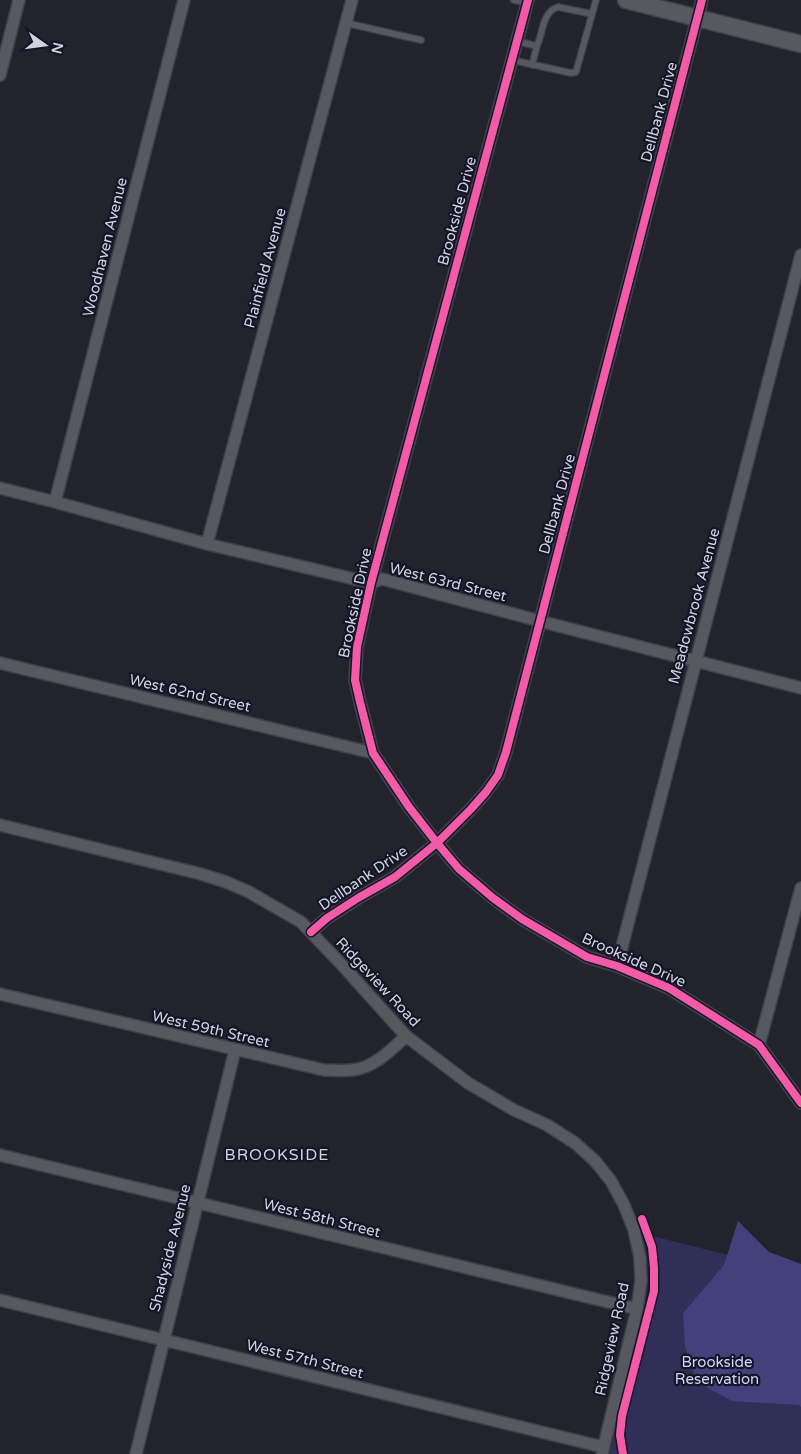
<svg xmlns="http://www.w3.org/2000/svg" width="801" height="1454" viewBox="0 0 801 1454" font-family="'Varela Round',sans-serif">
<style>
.green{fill:#302f58}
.forest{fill:#42417c}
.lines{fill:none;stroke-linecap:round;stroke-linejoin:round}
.lane-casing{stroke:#404049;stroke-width:8}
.street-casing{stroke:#404049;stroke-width:14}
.secondary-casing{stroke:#404049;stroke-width:19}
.lane{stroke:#575860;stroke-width:5.5}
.street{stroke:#575860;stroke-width:11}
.secondary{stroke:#575860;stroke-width:16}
.cycleway-casing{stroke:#151527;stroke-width:11}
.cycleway{stroke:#f35aa7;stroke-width:8}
.labels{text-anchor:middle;stroke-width:4.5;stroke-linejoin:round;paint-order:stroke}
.street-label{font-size:15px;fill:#d1d3e0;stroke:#151527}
.park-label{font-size:15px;fill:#d1d4fb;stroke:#151527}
.neighbourhood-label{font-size:16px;letter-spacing:1px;fill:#d1d3e0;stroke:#151527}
</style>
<rect width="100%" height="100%" fill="#23232d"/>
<!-- green -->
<path class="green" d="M 652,1236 L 801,1273 L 801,1454 L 609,1454 L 654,1278 L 654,1254 Z"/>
<!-- forest -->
<path class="forest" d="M 738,1221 L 769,1252 L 801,1264 L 801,1407 L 799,1405 L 732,1401 L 697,1382 L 685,1347 L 683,1313 L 724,1265 Z"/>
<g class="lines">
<!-- lane casing -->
<g class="lane-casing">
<path id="lane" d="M 514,0 L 527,3
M 346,23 L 421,40
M 516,41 L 537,46 C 543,33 542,12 558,7 L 592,14
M 512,60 L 571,73 L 576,72 L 596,0
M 532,65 L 537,46"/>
</g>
<!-- street casing -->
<g class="street-casing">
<path id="street" d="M 528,0 L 371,583 L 357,647 L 355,680 L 360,702 L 373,753 L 409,807 L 437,843 L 459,869 L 493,898 L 522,919 L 587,957 L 617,966 L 669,988 L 759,1045 L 801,1103
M 0,75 L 19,0
M 0,488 L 55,502 L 207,544 L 371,583 L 382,579 L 555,625 L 801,688
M 55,502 L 184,0
M 207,544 L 352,0
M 0,663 L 373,753
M 0,825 L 201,874 L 226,882 L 249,892 L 301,922 L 343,966 L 406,1036 L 468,1083 L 514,1110 L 547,1125 L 575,1143 L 595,1161 L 611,1181 L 624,1205 L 634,1230 L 640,1258 L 641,1281 L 637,1309 L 602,1454
M 311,932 L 327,918 L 358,898 L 395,877 L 437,843 L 471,809 L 486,792 L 498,775 L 506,752 L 702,0
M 617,966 L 801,255
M 0,994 L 324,1070 C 334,1070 343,1071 352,1070 C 374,1068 391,1050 406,1036
M 759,1045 L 801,888
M 0,1155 L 637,1309
M 0,1300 L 603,1447
M 136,1454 L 235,1050"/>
</g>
<!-- secondary casing -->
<g class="secondary-casing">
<path id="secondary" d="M 626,0 L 801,44"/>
</g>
<!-- lane -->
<use href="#lane" class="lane"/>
<!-- street -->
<use href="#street" class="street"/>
<!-- secondary -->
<use href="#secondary" class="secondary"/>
<!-- cycleway casing -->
<g class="cycleway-casing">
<path id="cycleway" d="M 528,0 L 371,583 L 357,647 L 355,680 L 360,702 L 373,753 L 409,807 L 437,843 L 459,869 L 493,898 L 522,919 L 587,957 L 617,966 L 669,988 L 759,1045 L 801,1103
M 311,932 L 327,918 L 358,898 L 395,877 L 437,843 L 471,809 L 486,792 L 498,775 L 506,752 L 702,0
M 623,1454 L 620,1435 L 622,1416 L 654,1291 L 654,1268 L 652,1247 L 642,1219"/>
</g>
<!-- cycleway -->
<use href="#cycleway" class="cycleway"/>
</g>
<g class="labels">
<!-- street labels -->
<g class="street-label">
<text transform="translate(659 112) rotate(-75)" y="5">Dellbank Drive</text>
<text transform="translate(457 211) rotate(-75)" y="5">Brookside Drive</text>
<text transform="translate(105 247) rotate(-76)" y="5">Woodhaven Avenue</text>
<text transform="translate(265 268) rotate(-75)" y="5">Plainfield Avenue</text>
<text transform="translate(557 504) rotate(-75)" y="5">Dellbank Drive</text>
<text transform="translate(448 582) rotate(14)" y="5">West 63rd Street</text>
<text transform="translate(355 603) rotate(-78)" y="5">Brookside Drive</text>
<text transform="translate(694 606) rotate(-75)" y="5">Meadowbrook Avenue</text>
<text transform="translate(190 693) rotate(13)" y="5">West 62nd Street</text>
<text transform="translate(363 878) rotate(-34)" y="5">Dellbank Drive</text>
<text transform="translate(634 960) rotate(24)" y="5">Brookside Drive</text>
<text transform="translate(378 982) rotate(47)" y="5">Ridgeview Road</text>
<text transform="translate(211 1029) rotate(13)" y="5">West 59th Street</text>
<text transform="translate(322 1218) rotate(14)" y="5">West 58th Street</text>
<text transform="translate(170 1248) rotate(-76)" y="5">Shadyside Avenue</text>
<text transform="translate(612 1339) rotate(-78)" y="5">Ridgeview Road</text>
<text transform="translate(305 1359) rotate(14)" y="5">West 57th Street</text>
</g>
<!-- park labels -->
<g class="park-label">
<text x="717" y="1367">Brookside<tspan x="717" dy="17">Reservation</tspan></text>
</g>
<!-- neighbourhood labels -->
<g class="neighbourhood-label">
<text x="277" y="1160">BROOKSIDE</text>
</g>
</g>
<!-- north arrow -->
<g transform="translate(45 45) rotate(104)" stroke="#151527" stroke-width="4" paint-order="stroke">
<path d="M0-4L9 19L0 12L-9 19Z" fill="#d1d3e0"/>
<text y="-8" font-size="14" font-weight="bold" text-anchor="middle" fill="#d1d3e0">N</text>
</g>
</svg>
